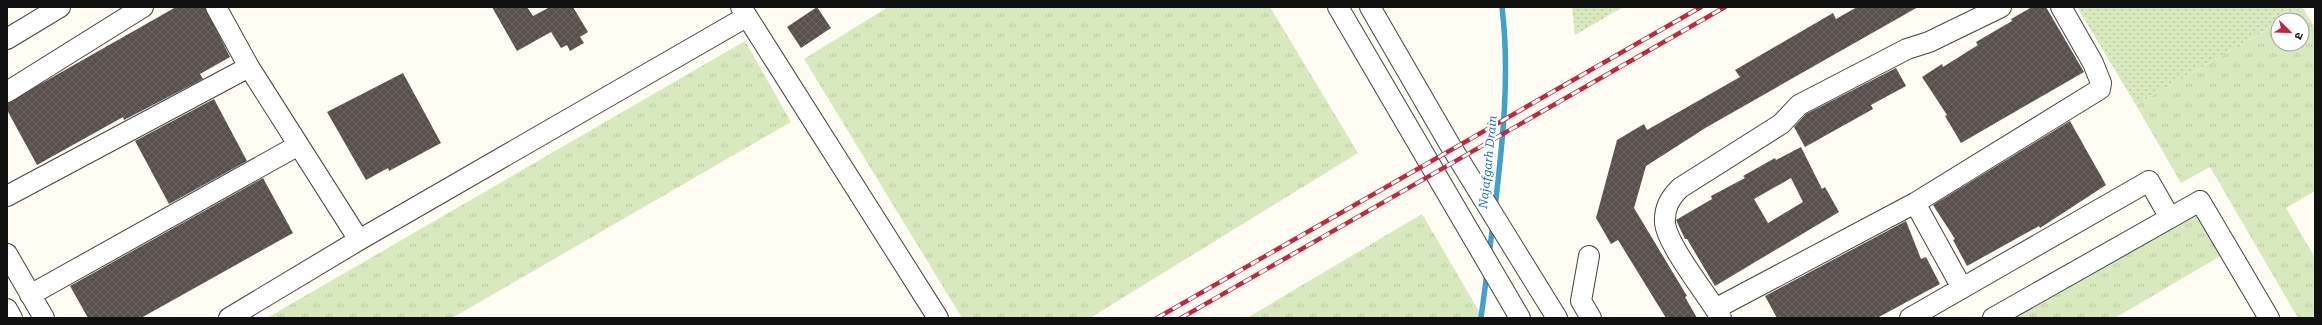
<svg xmlns="http://www.w3.org/2000/svg" width="2322" height="325" viewBox="0 0 2322 325" font-family="'Roboto Serif','Noto Sans Devanagari',serif">
<style>
.grass{fill:url(#grass-dots)}
.park{fill:url(#park-tufts)}
.lines{fill:none;stroke-linecap:round;stroke-linejoin:round}
.stream{stroke:#41a1cb;stroke-width:5.5}
.building{fill:url(#building-cross-hatch);fill-rule:evenodd}
.minor-casing{stroke:#434343;stroke-width:22}
.minor{stroke:#fff;stroke-width:20}
.rail-casing{stroke:#bf293f;stroke-width:4.5}
.rail{stroke:#fff;stroke-width:3;stroke-dasharray:9;stroke-linecap:butt}
.labels{text-anchor:middle;stroke-width:4;stroke-linejoin:round;paint-order:stroke}
.water-label{font-size:12px;font-style:italic;fill:#1a73a2;stroke:#fff}
</style>
<defs>
<pattern id="grass-dots" width="8" height="8" patternUnits="userSpaceOnUse"><rect width="8" height="8" fill="#d8eabd"/><path d="M2 2h.1M6 6h.1" fill="none" stroke="#b8c8a1" stroke-width="1.8" stroke-linecap="round"/></pattern>
<pattern id="park-tufts" width="24" height="20" patternUnits="userSpaceOnUse"><rect width="24" height="20" fill="#d8eabd"/><path d="M3 7l-1-3M5 7V3M7 7l1-3M15 17l-1-3M17 17v-4M19 17l1-3" fill="none" stroke="#b8c8a1"/></pattern>
<pattern id="building-cross-hatch" width="8" height="8" patternUnits="userSpaceOnUse"><rect width="8" height="8" fill="#59504d"/><path d="M0 0l8 8M0 8l8-8" fill="none" stroke="#6c6562"/></pattern>
</defs>
<rect width="100%" height="100%" fill="#fffcf4"/>
<!-- grass -->
<path class="grass" d="M 1572,7 L 1623,7 L 1575,35 Z
M 2077,7 L 2303,7 L 2303,8 L 2283,20 L 2278,20 L 2278,23 L 2136,105 Z"/>
<!-- park -->
<path class="park" d="M 888,7 L 1270,7 L 1358,153 L 1090,318 L 962,318 L 804,59 Z
M 2303,8 L 2315,28 L 2315,191 L 2286,208 L 2315,258 L 2315,318 L 2298,318 L 2210,167 L 2181,183 L 2136,105 L 2278,23 L 2278,44 L 2302,44 L 2302,20 L 2283,20 Z
M 745,41 L 791,122 L 452,318 L 267,318 Z
M 2196,212 L 2222,255 L 2115,318 L 2015,318 Z
M 1422,214 L 1483,318 L 1246,318 L 1247,318 Z"/>
<g class="lines">
<!-- stream -->
<path class="stream" d="M 1495,207 C 1503,140 1510,73 1502,7
M 1489,254 L 1493,225
M 1481,318 L 1487,273"/>
</g>
<!-- building -->
<path class="building" d="M 176,7 L 205,7 L 230,57 L 200,74 L 203,79 L 124,120 L 123,117 L 37,165 L 7,110 L 7,103 Z
M 492,7 L 527,7 L 533,16 L 550,7 L 573,7 L 588,32 L 580,37 L 584,43 L 570,51 L 567,45 L 561,48 L 551,32 L 517,51 Z
M 817,7 L 831,28 L 801,48 L 787,27 Z
M 1857,7 L 1918,7 L 1707,127 L 1646,166 L 1634,208 L 1687,296 L 1685,297 L 1697,318 L 1666,318 L 1618,240 L 1611,244 L 1596,218 L 1617,140 L 1644,124 L 1647,130 L 1740,77 L 1735,70 L 1833,13 L 1836,19 Z
M 2032,7 L 2046,7 L 2084,72 L 1961,143 L 1945,116 L 1947,115 L 1922,77 L 1942,64 L 1943,67 L 1978,45 L 1976,42 L 2012,21 L 2011,19 Z
M 1896,68 L 1906,86 L 1871,105 L 1873,109 L 1805,147 L 1794,127 L 1806,114 Z
M 403,73 L 441,143 L 389,171 L 388,168 L 366,180 L 327,112 Z
M 214,99 L 247,161 L 169,204 L 135,141 Z
M 2070,121 L 2106,185 L 2040,228 L 2039,226 L 1967,266 L 1953,240 L 1955,239 L 1933,205 Z
M 1801,147 L 1822,189 L 1825,187 L 1839,212 L 1715,286 L 1687,239 L 1685,239 L 1676,220 L 1712,199 L 1711,196 L 1745,178 L 1743,176 L 1775,158 L 1776,160 ZM 1791,178 L 1803,202 L 1768,223 L 1754,199 Z
M 263,178 L 293,233 L 141,318 L 88,318 L 70,286 Z
M 1906,221 L 1921,259 L 1926,257 L 1940,284 L 1877,318 L 1777,318 L 1765,296 Z"/>
<g class="lines">
<!-- minor casing -->
<g class="minor-casing">
<path id="minor" d="M 216,7 L 249,67 L 359,240
M 741,7 L 938,318
M 1338,7 L 1520,318
M 1370,7 L 1450,145 L 1557,318
M 7,39 L 60,7
M 7,92 L 143,7
M 7,196 L 249,67
M 1915,203 L 1962,288
M 7,254 L 44,318
M 1589,256 L 1581,301 L 1591,318
M 30,295 L 297,146
M 7,309 L 12,318
M 1715,309 L 1915,203 L 2100,89 L 2101,83 L 2093,63 L 2061,7
M 229,318 L 359,240 L 746,17
M 1721,318 C 1708,296 1667,245 1665,223 C 1664,208 1670,198 1680,188 L 1781,124 L 1799,105 L 1907,49 L 1929,42 L 2001,7
M 1910,318 L 2149,181 L 2169,216
M 1993,318 L 2200,201 L 2269,318"/>
</g>
<!-- minor -->
<use href="#minor" class="minor"/>
<!-- rail casing -->
<g class="rail-casing">
<path id="rail" d="M 1157,318 L 1701,7
M 1181,318 L 1725,7"/>
</g>
<!-- rail -->
<use href="#rail" class="rail"/>
</g>
<g class="labels">
<!-- water labels -->
<g class="water-label">
<text transform="translate(1488 162) rotate(-84)" y="4">Najafgarh Drain</text>
</g>
</g>
<!-- border -->
<rect width="2322" height="325" fill="none" stroke="#101010" stroke-width="16"/>
<!-- north arrow -->
<g transform="translate(2290 32) rotate(113)"><circle r="19" fill="#ffffff" stroke="#9f9f9f"/>
<path d="M0-3L7 15L0 10L-7 15Z" fill="#bf293f"/>
<text y="-6" font-size="11" font-weight="bold" text-anchor="middle" fill="#101010">उ</text>
</g>
</svg>
